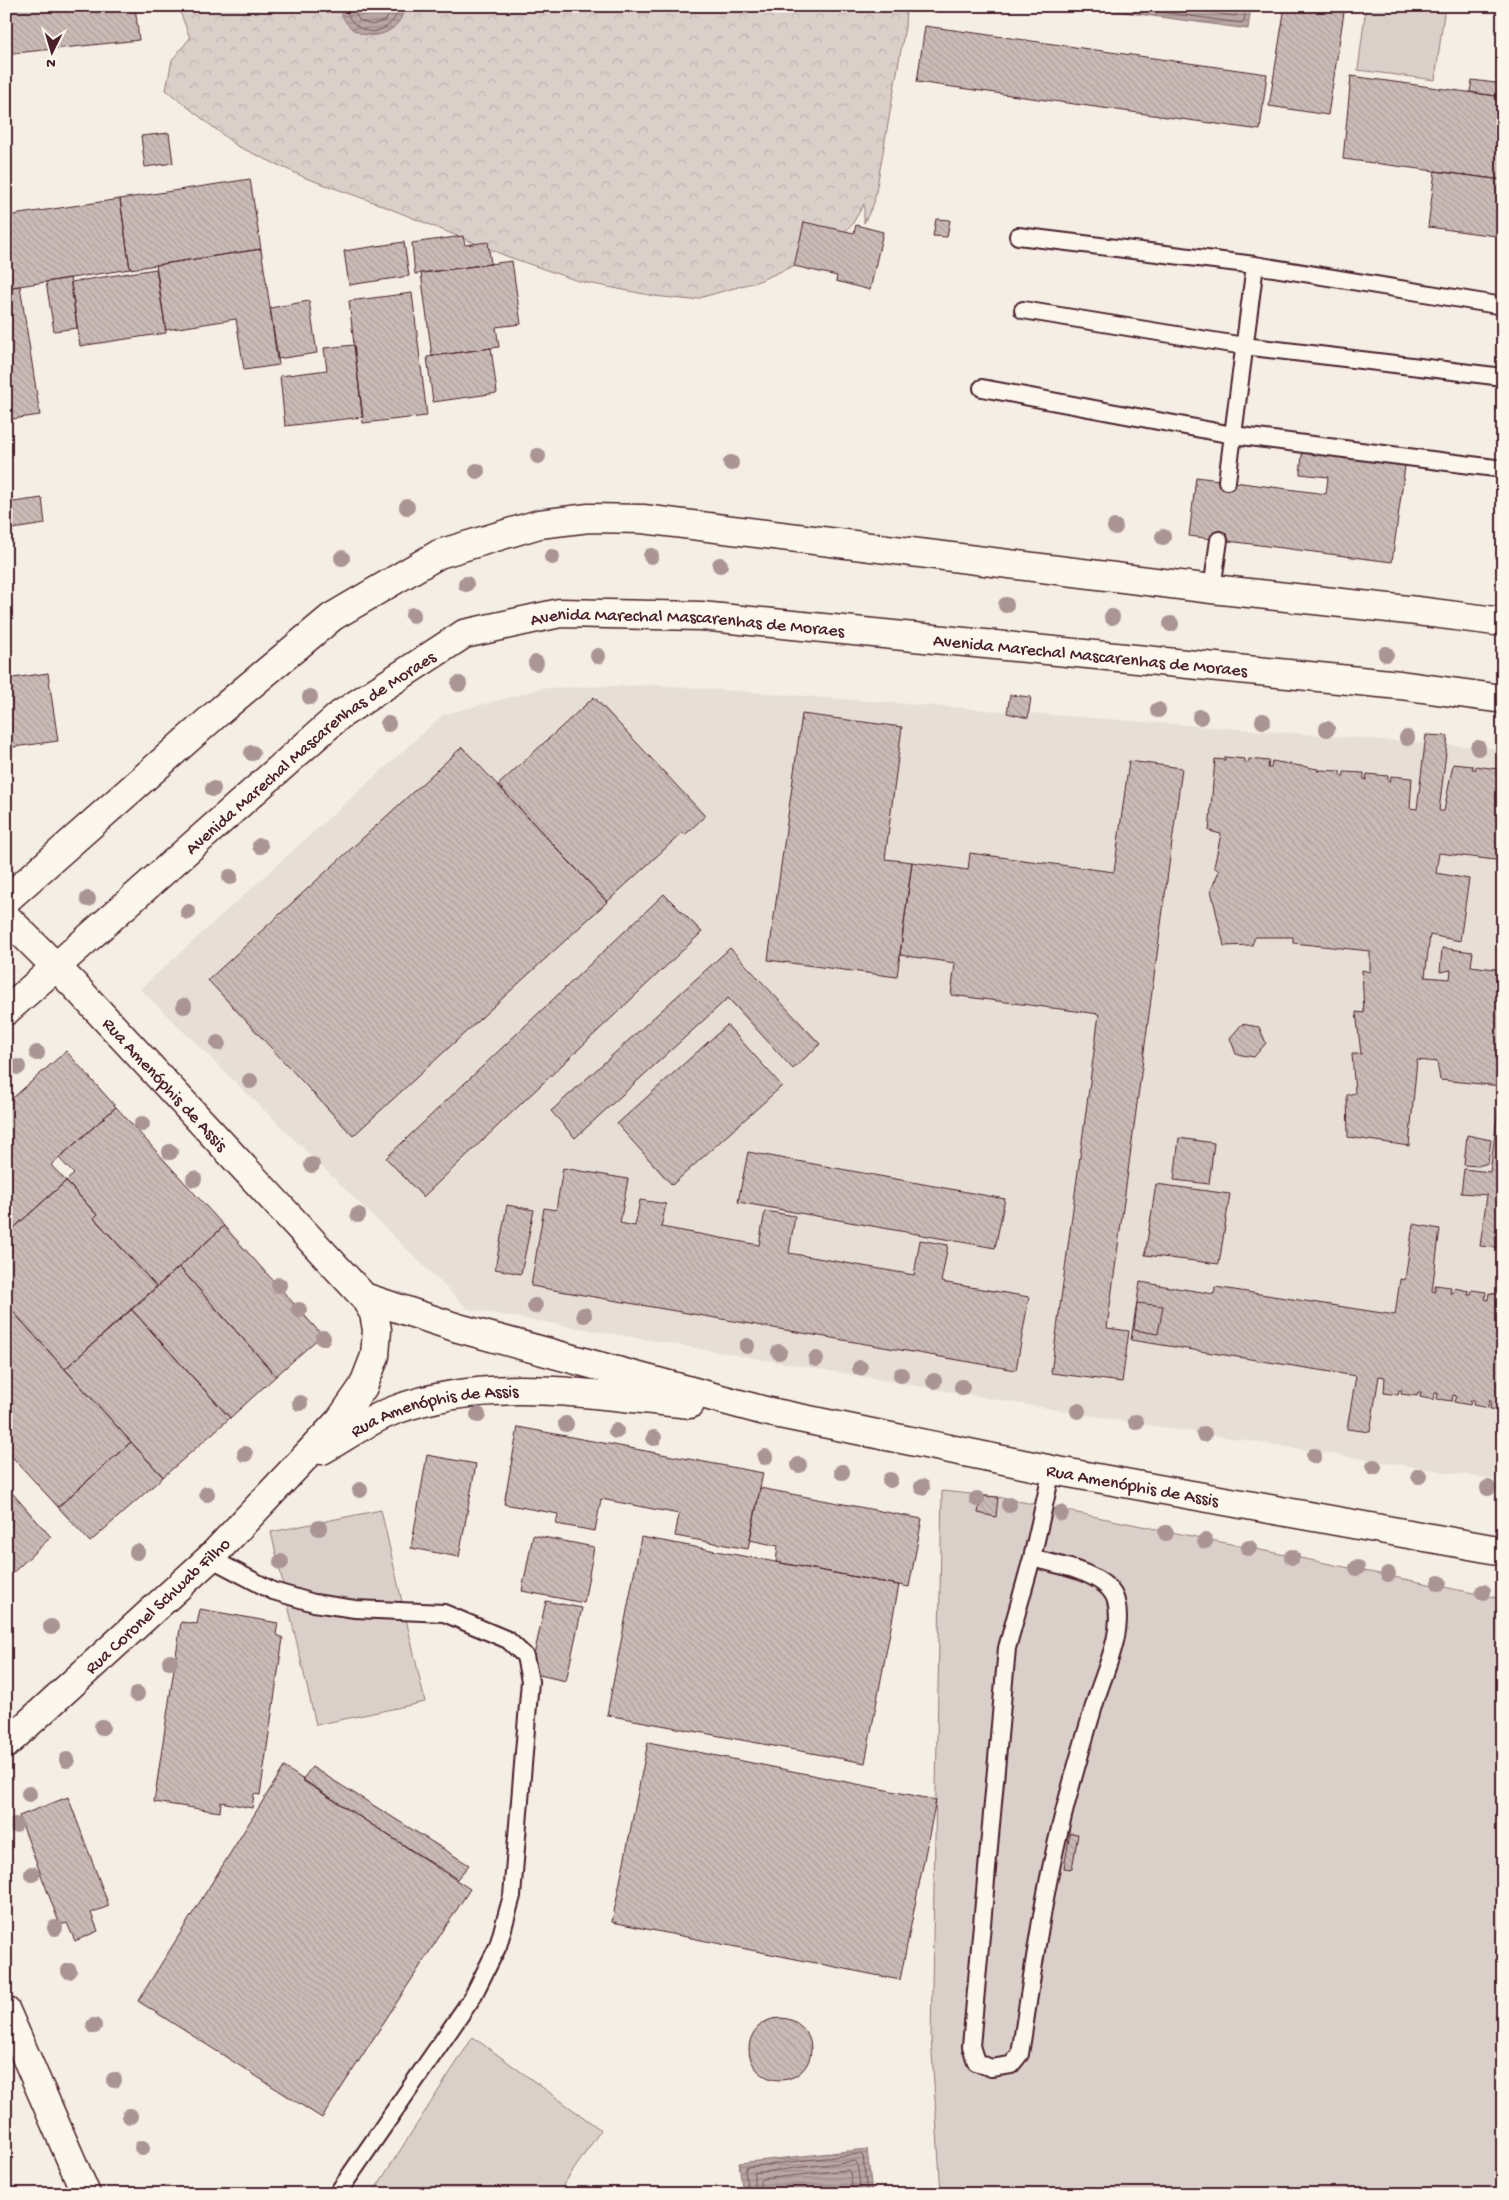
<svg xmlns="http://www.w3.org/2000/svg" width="1509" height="2200" viewBox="0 0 1509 2200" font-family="'Gochi Hand',sans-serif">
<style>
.built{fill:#e7dfd6}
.forest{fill:url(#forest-crowns);stroke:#92787a}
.garden{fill:#dbd0c9;stroke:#92787a}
.water{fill:url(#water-rules);stroke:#8d7174}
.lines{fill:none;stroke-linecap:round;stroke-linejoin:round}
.shore{stroke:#77555c;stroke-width:1}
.building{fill:url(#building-back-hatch);stroke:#4a1f2b}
.service-casing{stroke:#4a1f2b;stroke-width:20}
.minor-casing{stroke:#4a1f2b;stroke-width:31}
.secondary-casing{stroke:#4a1f2b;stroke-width:31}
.service{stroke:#fbf7ec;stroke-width:16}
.minor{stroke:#fbf7ec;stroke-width:28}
.secondary{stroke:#fbf7ec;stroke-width:28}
.tree{fill:#aa9494}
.labels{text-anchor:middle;stroke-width:4;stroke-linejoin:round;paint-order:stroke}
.street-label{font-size:18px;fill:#4a1f2b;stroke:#fbf7ec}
</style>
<defs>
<pattern id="forest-crowns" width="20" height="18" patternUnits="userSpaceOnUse" patternTransform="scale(1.25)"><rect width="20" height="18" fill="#dbd0c9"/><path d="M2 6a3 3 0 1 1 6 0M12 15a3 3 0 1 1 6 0" fill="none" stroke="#bdb2ad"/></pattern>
<pattern id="water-rules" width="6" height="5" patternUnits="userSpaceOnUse" patternTransform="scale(1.25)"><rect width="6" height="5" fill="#baa7a5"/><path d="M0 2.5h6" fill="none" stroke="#998787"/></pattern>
<pattern id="building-back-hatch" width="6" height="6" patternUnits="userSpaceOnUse" patternTransform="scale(1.25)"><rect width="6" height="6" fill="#cabbb6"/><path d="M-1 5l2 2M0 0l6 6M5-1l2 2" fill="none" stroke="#afa09d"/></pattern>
</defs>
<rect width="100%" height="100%" fill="#f4eee4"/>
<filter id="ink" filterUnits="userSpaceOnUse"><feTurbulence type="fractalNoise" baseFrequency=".02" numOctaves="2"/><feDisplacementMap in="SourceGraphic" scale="10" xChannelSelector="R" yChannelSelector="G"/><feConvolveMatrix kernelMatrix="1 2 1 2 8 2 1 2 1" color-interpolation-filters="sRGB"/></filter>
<g filter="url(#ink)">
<!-- built -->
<path class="built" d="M 657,685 L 1503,749 L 1503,1481 L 1116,1420 L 468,1309 L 140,989 L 443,715 L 544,688 Z"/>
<!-- forest -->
<path class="forest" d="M 178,6 L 906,6 L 905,27 L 874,203 L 864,223 L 864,204 L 851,226 L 816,256 L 759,281 L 692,300 L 654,296 L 578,281 L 509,257 L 376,203 L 306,178 L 237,146 L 166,90 L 172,60 L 190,38 Z"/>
<!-- garden -->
<path class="garden" d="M 1366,6 L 1445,6 L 1435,80 L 1358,70 Z
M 942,1491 L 998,1497 L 1503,1599 L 1503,2194 L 941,2194 L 931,2037 Z
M 381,1510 L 425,1702 L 316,1725 L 271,1532 Z
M 473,2037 L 601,2130 L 557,2194 L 372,2194 Z"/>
<!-- water -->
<path class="water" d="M 340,6 L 404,6 L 404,9 C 397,45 344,44 340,6 Z
M 1079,6 L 1251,6 L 1248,29 Z
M 867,2149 L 872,2194 L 743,2194 L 739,2163 Z"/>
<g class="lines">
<!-- shore -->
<path class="shore" d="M 345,6 C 348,21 357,29 372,32 C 386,30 397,21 399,6
M 352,6 L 359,20 L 372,25 L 386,20 L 393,6
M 1117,6 L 1241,23 L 1244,21 L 1246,6
M 1164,6 L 1236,16 L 1239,6
M 748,2194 L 745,2170 L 747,2167 L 860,2154 L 863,2156 L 867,2194
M 754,2194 L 754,2173 L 855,2161 L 857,2163 L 861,2194
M 761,2194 L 760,2181 L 762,2179 L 848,2170 L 850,2172 L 853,2194"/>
</g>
<!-- building -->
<path class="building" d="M 32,6 L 135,6 L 139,40 L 6,54 L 6,9 Z
M 1285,6 L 1345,6 L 1328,115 L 1269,106 Z
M 925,26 L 1267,74 L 1260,130 L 917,82 Z
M 1351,76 L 1503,97 L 1503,180 L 1343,159 Z
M 1472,80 L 1503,84 L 1503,97 L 1470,92 Z
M 169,133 L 173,163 L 145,167 L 141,136 Z
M 1435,171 L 1503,180 L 1503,237 L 1428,227 Z
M 250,179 L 261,249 L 130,269 L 120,199 Z
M 120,199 L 130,269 L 6,288 L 6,216 Z
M 936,219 L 950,220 L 947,237 L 933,236 Z
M 804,222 L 854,233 L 856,225 L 883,232 L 870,290 L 836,281 L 837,276 L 794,266 Z
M 463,236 L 465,245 L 488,242 L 491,264 L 415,274 L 412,243 Z
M 404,242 L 409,276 L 349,285 L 344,251 Z
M 261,249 L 279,365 L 244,370 L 236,319 L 166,330 L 156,265 Z
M 512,261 L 521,324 L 496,327 L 499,347 L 432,356 L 421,273 Z
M 156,269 L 166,333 L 80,346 L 71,282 Z
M 70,278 L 77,328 L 54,331 L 46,282 Z
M 20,286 L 40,415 L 6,420 L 6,288 Z
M 412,293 L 427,416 L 363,423 L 349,301 Z
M 309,301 L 317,353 L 277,359 L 270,308 Z
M 354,345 L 363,417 L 285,426 L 280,376 L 327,370 L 324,348 Z
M 491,348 L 497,393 L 433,402 L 427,357 Z
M 1303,446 L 1406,459 L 1392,562 L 1189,536 L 1196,477 L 1326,494 L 1328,477 L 1300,474 Z
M 42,498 L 45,524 L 6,530 L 6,503 Z
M 48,673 L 58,741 L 6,748 L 6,679 Z
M 1010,695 L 1031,697 L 1028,718 L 1007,713 Z
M 594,697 L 705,816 L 685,835 L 683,832 L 607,902 L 498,785 Z
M 802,714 L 902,727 L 885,859 L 912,862 L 897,977 L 768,960 Z
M 1426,735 L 1448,736 L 1439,811 L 1444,811 L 1453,764 L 1473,766 L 1472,769 L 1476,769 L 1476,766 L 1497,769 L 1496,774 L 1499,775 L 1501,769 L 1503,769 L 1503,861 L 1439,853 L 1436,873 L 1469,879 L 1460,941 L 1430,935 L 1425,977 L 1450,979 L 1451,970 L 1440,972 L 1442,948 L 1473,952 L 1471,966 L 1503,970 L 1503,1248 L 1480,1246 L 1487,1195 L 1461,1193 L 1464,1169 L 1490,1172 L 1501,1086 L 1440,1080 L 1437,1062 L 1417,1060 L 1409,1146 L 1348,1137 L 1347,1095 L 1355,1093 L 1352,1054 L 1361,1054 L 1356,1012 L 1364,1013 L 1362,970 L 1370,972 L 1370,951 L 1293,943 L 1293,937 L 1255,937 L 1252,945 L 1224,946 L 1211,890 L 1219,871 L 1214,867 L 1221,834 L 1209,831 L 1215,759 L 1225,760 L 1225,757 L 1245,759 L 1245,762 L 1248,763 L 1249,759 L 1269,761 L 1268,768 L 1271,768 L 1272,761 L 1318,769 L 1318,772 L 1319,770 L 1340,771 L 1340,774 L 1343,778 L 1344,772 L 1364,773 L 1364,779 L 1366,780 L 1367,774 L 1388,776 L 1388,782 L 1390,782 L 1391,776 L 1412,778 L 1410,808 L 1417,809 Z
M 462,747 L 607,902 L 353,1136 L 208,980 Z
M 1129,761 L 1182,768 L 1107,1328 L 1129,1331 L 1122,1382 L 1051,1373 L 1099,1014 L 951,995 L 955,963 L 900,955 L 912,862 L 968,870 L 970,853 L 1114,872 Z
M 664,894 L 702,932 L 423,1197 L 386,1158 Z
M 730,948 L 820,1044 L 793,1069 L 728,998 L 575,1138 L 551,1111 Z
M 1242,1024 L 1259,1027 L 1266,1043 L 1254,1057 L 1236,1054 L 1230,1038 Z
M 727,1025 L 782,1086 L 672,1185 L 617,1124 Z
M 66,1051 L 116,1107 L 51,1165 L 66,1181 L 6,1235 L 6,1104 Z
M 116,1107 L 224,1226 L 157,1287 L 94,1218 L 97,1215 L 66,1181 L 74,1174 L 59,1158 Z
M 1467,1135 L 1491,1140 L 1488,1163 L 1478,1166 L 1464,1165 Z
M 1179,1138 L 1214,1143 L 1209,1184 L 1174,1180 Z
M 748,1152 L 1005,1199 L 995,1248 L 738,1202 Z
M 563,1168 L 628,1179 L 620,1223 L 635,1226 L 640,1200 L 666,1204 L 661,1227 L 759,1245 L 765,1211 L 795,1216 L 789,1253 L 914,1275 L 920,1240 L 948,1245 L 941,1282 L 1029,1297 L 1016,1370 L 531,1286 L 544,1208 L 556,1210 Z
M 66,1181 L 97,1215 L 94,1218 L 157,1287 L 65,1369 L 6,1304 L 6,1235 Z
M 1156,1184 L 1230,1194 L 1219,1264 L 1145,1255 Z
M 507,1205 L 534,1210 L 521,1274 L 495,1269 Z
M 1413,1224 L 1440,1229 L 1432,1291 L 1435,1292 L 1435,1285 L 1451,1287 L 1450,1293 L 1453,1293 L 1454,1288 L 1469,1291 L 1468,1295 L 1471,1295 L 1472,1290 L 1486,1292 L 1485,1299 L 1488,1300 L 1489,1293 L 1503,1295 L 1503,1410 L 1490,1409 L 1491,1401 L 1489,1401 L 1488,1408 L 1473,1405 L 1474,1400 L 1471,1400 L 1470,1405 L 1454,1402 L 1456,1396 L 1453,1395 L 1452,1401 L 1437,1399 L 1438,1393 L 1435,1393 L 1434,1400 L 1420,1397 L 1421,1392 L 1418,1392 L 1417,1396 L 1401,1394 L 1402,1390 L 1399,1390 L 1398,1395 L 1384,1393 L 1385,1377 L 1379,1376 L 1370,1432 L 1347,1429 L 1356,1376 L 1131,1340 L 1140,1282 L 1214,1294 L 1215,1287 L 1395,1315 L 1400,1279 L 1405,1280 Z
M 224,1226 L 322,1335 L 276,1376 L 179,1267 Z
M 179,1267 L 276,1376 L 230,1418 L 131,1309 Z
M 1137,1303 L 1163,1306 L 1158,1334 L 1134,1330 Z
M 6,1304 L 131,1442 L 58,1507 L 6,1450 Z
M 131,1309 L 230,1418 L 163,1477 L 65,1369 Z
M 518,1427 L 763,1473 L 748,1549 L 675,1536 L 679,1514 L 601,1499 L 595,1531 L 556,1524 L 558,1514 L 504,1504 Z
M 131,1442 L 163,1477 L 90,1542 L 58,1507 Z
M 427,1455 L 476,1464 L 459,1557 L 411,1548 Z
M 6,1486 L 51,1537 L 6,1579 Z
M 760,1488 L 922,1519 L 909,1587 L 776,1562 L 778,1546 L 750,1540 Z
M 981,1496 L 998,1497 L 996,1517 L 978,1513 Z
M 533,1535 L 594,1547 L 584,1603 L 522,1591 Z
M 641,1537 L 899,1585 L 865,1763 L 607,1715 Z
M 546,1601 L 582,1608 L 566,1681 L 530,1673 Z
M 200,1609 L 278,1623 L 276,1634 L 283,1638 L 260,1795 L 254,1794 L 252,1808 L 221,1802 L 220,1812 L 154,1802 L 181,1622 L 197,1624 Z
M 648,1742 L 936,1800 L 900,1980 L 612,1922 Z
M 284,1767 L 470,1889 L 322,2118 L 138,2001 Z
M 312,1767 L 469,1865 L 457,1879 L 302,1780 Z
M 68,1797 L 109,1906 L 91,1913 L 98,1931 L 75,1941 L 67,1923 L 60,1925 L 19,1816 Z
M 1070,1833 L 1078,1834 L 1072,1869 L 1064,1868 Z
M749 2049a31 31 0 1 1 62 0a31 31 0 1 1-62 0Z"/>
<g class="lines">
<!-- service casing -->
<g class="service-casing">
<path id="service" d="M 1018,236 L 1255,265
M 1023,310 L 1244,346 L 1503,377
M 982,388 L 1233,435 L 1503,469
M 1227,481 L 1255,265 L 1503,306
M 1212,589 L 1219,540
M 210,1558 L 273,1591 L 314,1603 L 355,1609 L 444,1613 L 508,1640 L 525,1656 L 530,1681 L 512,1896 L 498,1946 L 472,1998 L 337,2194
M 1032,1558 C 1055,1564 1109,1573 1116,1601 C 1124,1631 1106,1668 1097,1696 C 1080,1753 1063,1810 1051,1868 C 1038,1929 1030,1992 1020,2054 L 1011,2065 L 991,2068 L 976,2062 L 971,2046 L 1007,1648 L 1032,1558 L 1052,1470"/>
</g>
<!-- minor casing -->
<g class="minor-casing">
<g id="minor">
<path id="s1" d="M 6,917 L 75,986 L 364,1297 L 374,1313 L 377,1330 L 375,1356 L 363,1387 L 340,1420 L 210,1558 L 6,1744"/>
<path id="s2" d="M 364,1297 L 458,1328 L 765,1411 L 1052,1470 L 1503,1551"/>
<path id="s3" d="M 322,1450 C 345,1437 370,1419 395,1410 C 489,1375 593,1395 690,1404"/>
<path d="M 6,2011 L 86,2194"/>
</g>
</g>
<!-- secondary casing -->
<g class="secondary-casing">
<g id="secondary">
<path d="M 6,900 L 222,709 L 332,617 L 439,554 L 539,524 L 589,518 L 643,519 L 1212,589 L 1417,611 L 1503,622"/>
<path id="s4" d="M 6,1011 L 340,715 L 464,634 L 560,613 L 701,616 L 1400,685 L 1503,699"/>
</g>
</g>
<!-- service -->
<use href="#service" class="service"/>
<!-- minor -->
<use href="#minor" class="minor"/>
<!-- secondary -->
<use href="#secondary" class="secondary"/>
</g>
<!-- trees -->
<g class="tree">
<circle cx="538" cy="456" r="8"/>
<circle cx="731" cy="463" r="8"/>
<circle cx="477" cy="471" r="8"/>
<circle cx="407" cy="507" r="8"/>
<circle cx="1115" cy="527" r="8"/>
<circle cx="1163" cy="537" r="8"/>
<circle cx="651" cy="556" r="8"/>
<circle cx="552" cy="557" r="8"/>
<circle cx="342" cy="558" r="8"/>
<circle cx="720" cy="565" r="8"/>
<circle cx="466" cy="584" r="8"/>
<circle cx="1006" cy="605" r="8"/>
<circle cx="413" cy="615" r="8"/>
<circle cx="1112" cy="617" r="8"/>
<circle cx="1171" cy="624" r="8"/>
<circle cx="1386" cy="654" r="8"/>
<circle cx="598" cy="656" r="8"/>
<circle cx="536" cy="663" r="8"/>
<circle cx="459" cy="684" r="8"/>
<circle cx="310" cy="697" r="8"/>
<circle cx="1158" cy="710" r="8"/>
<circle cx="1200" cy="717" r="8"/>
<circle cx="1263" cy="721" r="8"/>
<circle cx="388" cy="724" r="8"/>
<circle cx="1327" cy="729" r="8"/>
<circle cx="1407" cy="738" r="8"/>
<circle cx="1478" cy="748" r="8"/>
<circle cx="252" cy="753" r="8"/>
<circle cx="213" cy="789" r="8"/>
<circle cx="260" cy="846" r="8"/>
<circle cx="230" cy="877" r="8"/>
<circle cx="88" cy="899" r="8"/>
<circle cx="188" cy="912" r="8"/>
<circle cx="184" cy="1006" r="8"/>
<circle cx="218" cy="1043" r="8"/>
<circle cx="37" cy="1053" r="8"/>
<circle cx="18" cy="1067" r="8"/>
<circle cx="250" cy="1081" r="8"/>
<circle cx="142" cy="1124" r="8"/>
<circle cx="170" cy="1152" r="8"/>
<circle cx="312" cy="1165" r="8"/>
<circle cx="194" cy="1179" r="8"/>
<circle cx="358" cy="1215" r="8"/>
<circle cx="279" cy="1285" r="8"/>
<circle cx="535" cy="1306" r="8"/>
<circle cx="299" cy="1310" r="8"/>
<circle cx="584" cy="1315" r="8"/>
<circle cx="323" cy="1338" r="8"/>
<circle cx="747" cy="1346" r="8"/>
<circle cx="779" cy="1352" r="8"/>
<circle cx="816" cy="1359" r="8"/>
<circle cx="860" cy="1368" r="8"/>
<circle cx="901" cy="1375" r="8"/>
<circle cx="934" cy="1381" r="8"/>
<circle cx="962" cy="1387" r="8"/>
<circle cx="300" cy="1403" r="8"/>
<circle cx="1078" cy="1411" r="8"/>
<circle cx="478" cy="1415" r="8"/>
<circle cx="1136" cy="1422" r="8"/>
<circle cx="566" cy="1424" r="8"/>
<circle cx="616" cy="1431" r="8"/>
<circle cx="1204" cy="1434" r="8"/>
<circle cx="654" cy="1438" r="8"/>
<circle cx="245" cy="1454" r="8"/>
<circle cx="1314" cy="1456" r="8"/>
<circle cx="765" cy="1457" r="8"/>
<circle cx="799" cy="1465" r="8"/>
<circle cx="1374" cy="1467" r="8"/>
<circle cx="842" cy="1472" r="8"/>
<circle cx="1419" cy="1476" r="8"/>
<circle cx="890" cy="1480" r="8"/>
<circle cx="922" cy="1487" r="8"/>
<circle cx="1488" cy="1488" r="8"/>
<circle cx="360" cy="1490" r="8"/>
<circle cx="207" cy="1494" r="8"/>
<circle cx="977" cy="1499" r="8"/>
<circle cx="1009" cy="1505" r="8"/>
<circle cx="1061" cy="1513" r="8"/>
<circle cx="319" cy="1528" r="8"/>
<circle cx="1166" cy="1533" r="8"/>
<circle cx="1205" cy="1541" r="8"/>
<circle cx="1249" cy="1548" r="8"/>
<circle cx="137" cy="1552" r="8"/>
<circle cx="1292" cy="1557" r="8"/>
<circle cx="281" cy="1562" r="8"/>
<circle cx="1357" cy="1568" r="8"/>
<circle cx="1388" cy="1574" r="8"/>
<circle cx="1439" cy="1583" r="8"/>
<circle cx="1483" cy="1592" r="8"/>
<circle cx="51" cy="1627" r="8"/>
<circle cx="170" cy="1662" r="8"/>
<circle cx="137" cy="1694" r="8"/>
<circle cx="102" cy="1727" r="8"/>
<circle cx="67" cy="1760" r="8"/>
<circle cx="29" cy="1794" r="8"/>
<circle cx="15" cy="1825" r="8"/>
<circle cx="32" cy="1874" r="8"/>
<circle cx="55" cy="1928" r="8"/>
<circle cx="69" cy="1971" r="8"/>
<circle cx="94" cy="2026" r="8"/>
<circle cx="114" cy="2080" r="8"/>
<circle cx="130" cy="2116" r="8"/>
<circle cx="142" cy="2148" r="8"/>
</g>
</g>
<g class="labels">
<!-- street labels -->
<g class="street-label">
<text dy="6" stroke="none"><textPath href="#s4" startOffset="820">Avenida Marechal Mascarenhas de Moraes</textPath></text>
<text dy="6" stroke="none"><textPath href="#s4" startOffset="1225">Avenida Marechal Mascarenhas de Moraes</textPath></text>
<text dy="6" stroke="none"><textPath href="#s4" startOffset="400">Avenida Marechal Mascarenhas de Moraes</textPath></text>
<text dy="6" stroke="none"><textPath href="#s1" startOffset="231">Rua Amenóphis de Assis</textPath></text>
<text dy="6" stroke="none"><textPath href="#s3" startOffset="122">Rua Amenóphis de Assis</textPath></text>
<text dy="6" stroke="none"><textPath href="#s2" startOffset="792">Rua Amenóphis de Assis</textPath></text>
<text transform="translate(157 1605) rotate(-43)" y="6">Rua Coronel Schwab Filho</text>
</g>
</g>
<!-- margin -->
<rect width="1509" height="2200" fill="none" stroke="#fbf7ec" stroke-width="25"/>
<rect x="12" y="12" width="1484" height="2175" fill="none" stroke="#4a1f2b" stroke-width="2" filter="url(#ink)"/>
<!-- north arrow -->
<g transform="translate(52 52) rotate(185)" stroke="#fbf7ec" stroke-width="4" paint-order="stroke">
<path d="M0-4L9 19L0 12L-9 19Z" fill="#4a1f2b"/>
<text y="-8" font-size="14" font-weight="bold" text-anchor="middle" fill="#4a1f2b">N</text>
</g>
</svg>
